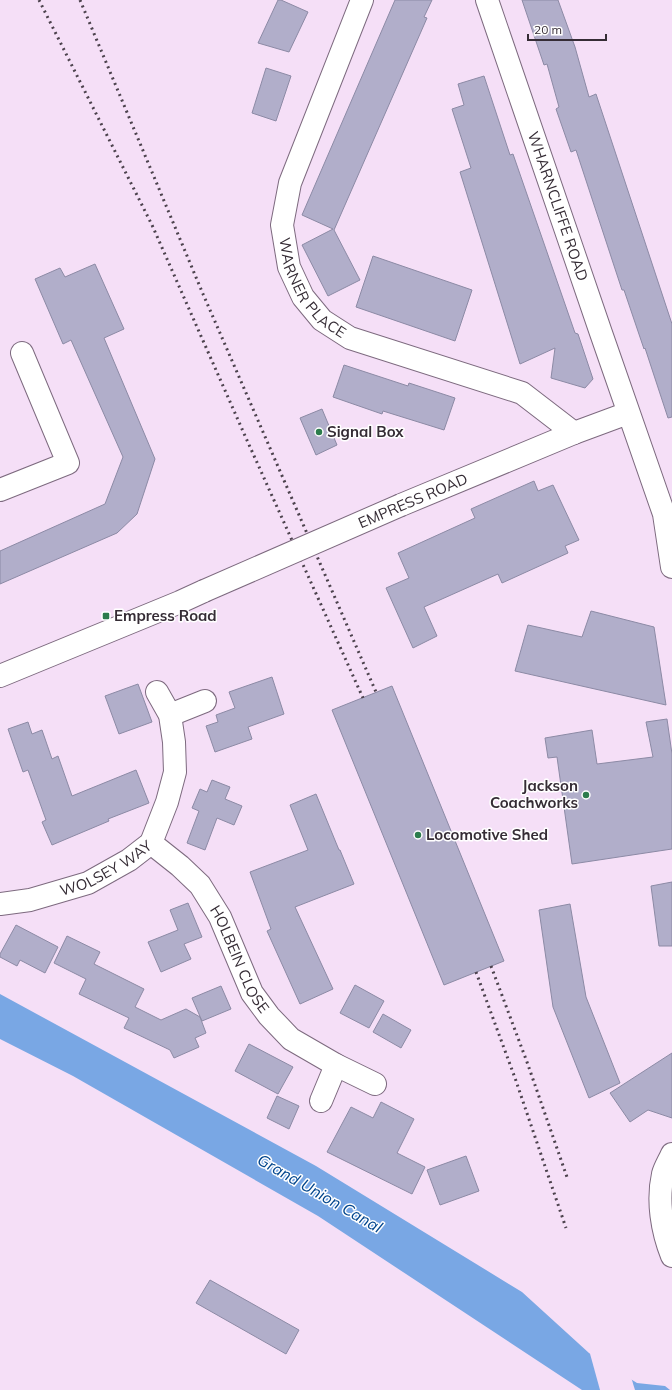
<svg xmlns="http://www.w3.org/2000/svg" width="672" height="1390" viewBox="0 0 672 1390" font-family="Mulish,sans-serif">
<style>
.water{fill:#79a7e4}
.pier{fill:#f5dff7}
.building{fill:#b1aeca;stroke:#8c8aa5}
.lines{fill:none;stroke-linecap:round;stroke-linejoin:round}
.minor-casing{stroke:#7d6a7f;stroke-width:24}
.major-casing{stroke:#7d6a7f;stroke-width:24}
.minor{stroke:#fff;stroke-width:22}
.major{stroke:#fff;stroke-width:22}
.rail{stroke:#4c424d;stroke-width:3;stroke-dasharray:2 4;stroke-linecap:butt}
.minor-bridge-casing{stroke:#7d6a7f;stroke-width:24;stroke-linecap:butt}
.minor-bridge{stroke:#fff;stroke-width:22}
.poi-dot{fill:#2c7c4c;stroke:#fff;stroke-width:1.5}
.labels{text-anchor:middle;stroke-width:3;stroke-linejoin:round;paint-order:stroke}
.street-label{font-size:15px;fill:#352c35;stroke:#fff}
.poi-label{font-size:15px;font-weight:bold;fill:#352c35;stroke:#fff;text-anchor:start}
.water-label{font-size:16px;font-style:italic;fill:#02458c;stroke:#fff}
</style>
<rect width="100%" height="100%" fill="#f5dff7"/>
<!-- water -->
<path class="water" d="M 0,994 L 316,1166 L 522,1292 L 589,1353 L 637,1383 L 665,1386 L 670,1390 L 582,1390 L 318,1216 L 73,1076 L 0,1039 Z"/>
<!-- pier -->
<path class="pier" d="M 589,1350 L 631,1377 L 635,1390 L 600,1390 Z"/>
<!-- building -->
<path class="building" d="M 278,0 L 281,0 L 308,12 L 289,52 L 258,43 Z
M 395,0 L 432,0 L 424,17 L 427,18 L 334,230 L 360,280 L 328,296 L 302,245 L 333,229 L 302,215 Z
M 522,0 L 558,0 L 575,47 L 589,97 L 596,94 L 672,324 L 672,417 L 668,418 L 645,348 L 644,349 L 624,290 L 622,290 L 576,150 L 571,152 L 556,109 L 559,107 L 547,64 L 544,65 Z
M 266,68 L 291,76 L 276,121 L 252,113 Z
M 484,76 L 510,155 L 513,154 L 575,333 L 578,334 L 593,379 L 585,388 L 551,378 L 555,348 L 520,364 L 460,172 L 471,168 L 452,109 L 464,105 L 458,84 Z
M 373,256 L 472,290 L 455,341 L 356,307 Z
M 95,264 L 124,329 L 104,338 L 155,459 L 137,514 L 117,533 L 0,584 L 0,551 L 105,504 L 123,457 L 71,340 L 63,344 L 35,279 L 60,268 L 65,277 Z
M 344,365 L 408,386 L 409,383 L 455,398 L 444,430 L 383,411 L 382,414 L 333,397 Z
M 322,409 L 337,445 L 316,455 L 300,418 Z
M 534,481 L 538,491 L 553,485 L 579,540 L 565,546 L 568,553 L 502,583 L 498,574 L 424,607 L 437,636 L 413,648 L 386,588 L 409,578 L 398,553 L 475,518 L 471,509 Z
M 591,611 L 654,627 L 666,705 L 515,671 L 528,625 L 582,637 Z
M 272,677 L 284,714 L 248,727 L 252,739 L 215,752 L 206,726 L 218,722 L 216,715 L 235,708 L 229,692 Z
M 138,684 L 152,722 L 119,734 L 105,696 Z
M 392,686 L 504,961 L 444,985 L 332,710 Z
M 667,719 L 672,754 L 672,849 L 572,864 L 557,757 L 548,758 L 545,738 L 592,730 L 597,764 L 653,757 L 646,722 Z
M 28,722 L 32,734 L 42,730 L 52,759 L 58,756 L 72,796 L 136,770 L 149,803 L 108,819 L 109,821 L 52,845 L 42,822 L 46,820 L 28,770 L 23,772 L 8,729 Z
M 212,780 L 230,787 L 225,799 L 242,806 L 234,825 L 217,818 L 205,850 L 187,843 L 199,811 L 192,808 L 200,789 L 207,792 Z
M 316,794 L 339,850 L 340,850 L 354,884 L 295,907 L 333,989 L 300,1004 L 267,931 L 271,929 L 250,872 L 308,850 L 290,805 Z
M 672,882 L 672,946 L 659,946 L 651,886 Z
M 188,903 L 202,937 L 184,944 L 191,959 L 161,972 L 148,942 L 178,930 L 170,910 Z
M 570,904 L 586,997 L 620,1083 L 589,1098 L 553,1007 L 539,910 Z
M 16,925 L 58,947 L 45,973 L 20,960 L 17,966 L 0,957 L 0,954 Z
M 67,936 L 100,952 L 94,964 L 144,989 L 135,1007 L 161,1020 L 186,1009 L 200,1017 L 206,1033 L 195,1038 L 199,1047 L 174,1058 L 170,1050 L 124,1028 L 129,1018 L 79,994 L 86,979 L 54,963 Z
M 355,985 L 384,1001 L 369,1028 L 340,1013 Z
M 221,986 L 231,1009 L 202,1021 L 192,998 Z
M 383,1014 L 411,1030 L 401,1048 L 373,1032 Z
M 249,1044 L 293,1067 L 278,1094 L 235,1071 Z
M 672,1053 L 672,1118 L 648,1110 L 630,1122 L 610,1093 Z
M 277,1096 L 299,1106 L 289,1129 L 267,1118 Z
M 381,1102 L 414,1119 L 397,1153 L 425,1167 L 412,1194 L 327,1152 L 351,1107 L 373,1118 Z
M 466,1156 L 479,1191 L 440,1205 L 427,1170 Z
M 210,1280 L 299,1330 L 286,1354 L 196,1303 Z"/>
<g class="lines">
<!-- minor casing -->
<g class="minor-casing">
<g id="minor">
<path id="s1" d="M 362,0 L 290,183 L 282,225 L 289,267 L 303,297 L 322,320 L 350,338 L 522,393 L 574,433"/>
<path d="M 0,490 L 68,463 L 22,353"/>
<path d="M 401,505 L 574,433 L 628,413"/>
<path d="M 0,676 L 180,602 L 204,591"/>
<path d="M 170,715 L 205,701"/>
<path id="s2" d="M 151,843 L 180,866 L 200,885 L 220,917 L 252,993 L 269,1016 L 291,1039 L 336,1065 L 375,1084"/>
<path id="s3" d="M 0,904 L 30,900 L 88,883 L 129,860 L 151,843 L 167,802 L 175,772 L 174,742 L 170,715 L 157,692"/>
<path d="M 321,1101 L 336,1065"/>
<path d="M 672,1154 C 669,1161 665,1167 663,1174 C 657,1201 662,1231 672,1256"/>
</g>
</g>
<!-- major casing -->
<g class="major-casing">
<g id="major">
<path id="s4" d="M 487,0 L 601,333 L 664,514 L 672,567"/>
</g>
</g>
<!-- minor -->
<use href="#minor" class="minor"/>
<!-- major -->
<use href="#major" class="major"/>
<!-- rail -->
<path class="rail" d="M 39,0 L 152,225 L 246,438 L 363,698
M 80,0 L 203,294 L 376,692
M 491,966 L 527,1062 L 568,1180
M 476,972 L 515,1078 L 566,1228"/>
<!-- minor-bridge casing -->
<g class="minor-bridge-casing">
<path id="minor-bridge" d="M 204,591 L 401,505"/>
</g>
<!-- minor-bridge -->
<use href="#minor-bridge" class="minor-bridge"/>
</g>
<!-- markers -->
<g class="poi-dot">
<circle cx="319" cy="432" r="4"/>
<rect x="102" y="612" width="8" height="8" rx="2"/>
<circle cx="586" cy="795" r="4"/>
<circle cx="418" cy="835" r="4"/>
</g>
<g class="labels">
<!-- street labels -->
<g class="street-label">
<text dy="5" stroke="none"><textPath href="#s4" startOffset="218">WHARNCLIFFE ROAD</textPath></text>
<text dy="5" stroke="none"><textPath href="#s1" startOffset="312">WARNER PLACE</textPath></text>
<text transform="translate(413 501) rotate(-23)" y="5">EMPRESS ROAD</text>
<text dy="5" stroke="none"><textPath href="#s3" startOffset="113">WOLSEY WAY</textPath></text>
<text dy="5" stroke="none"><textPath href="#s2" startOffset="149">HOLBEIN CLOSE</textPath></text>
</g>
<!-- poi labels -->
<g class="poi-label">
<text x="327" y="437">Signal Box</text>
<text x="114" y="621">Empress Road</text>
<text x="578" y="791" text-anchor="end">Jackson<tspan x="578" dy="17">Coachworks</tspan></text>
<text x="426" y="840">Locomotive Shed</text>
</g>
<!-- water labels -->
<g class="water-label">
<text transform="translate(320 1193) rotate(30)" y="6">Grand Union Canal</text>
</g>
</g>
<!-- scale -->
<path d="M528 34v6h78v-6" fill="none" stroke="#352c35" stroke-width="2"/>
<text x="534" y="34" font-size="12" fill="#352c35" stroke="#ffffff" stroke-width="3" paint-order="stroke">20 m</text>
</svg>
